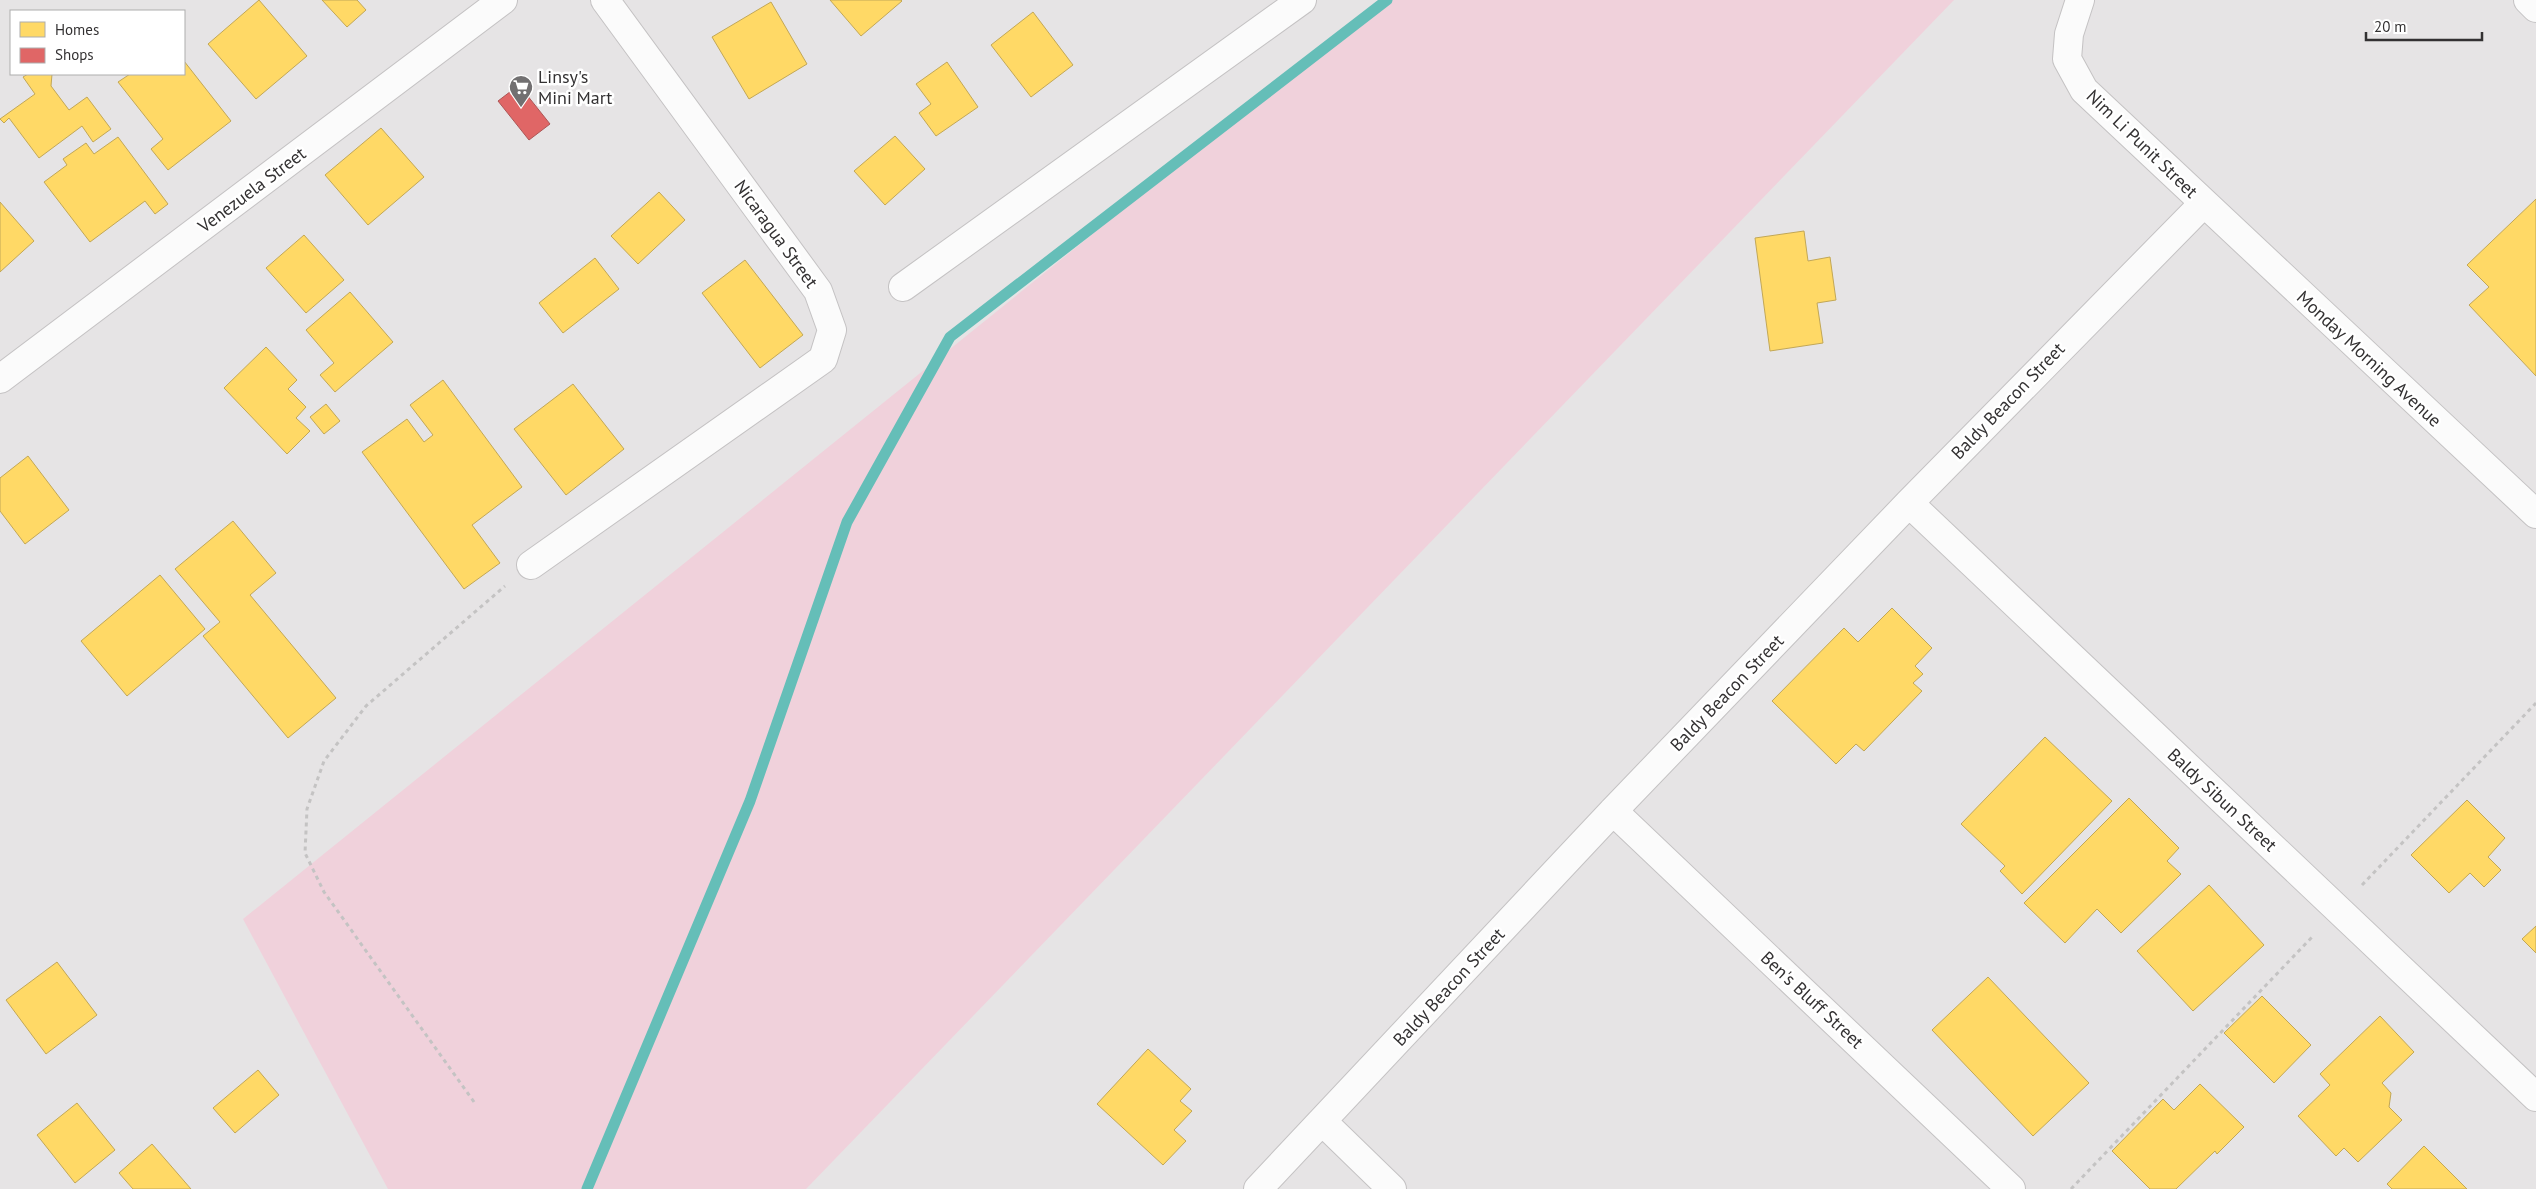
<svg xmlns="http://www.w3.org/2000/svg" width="2536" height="1189" viewBox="0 0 2536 1189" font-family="'PT Sans',sans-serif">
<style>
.green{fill:#f0d1db}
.homes{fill:#ffd966;stroke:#c2a756}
.shops{fill:#e06666;stroke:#ac5656}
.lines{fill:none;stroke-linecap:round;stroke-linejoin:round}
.stream{stroke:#65beb8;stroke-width:11}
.street-casing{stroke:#c4c2c3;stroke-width:30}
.secondary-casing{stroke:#c4c2c3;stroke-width:30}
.path{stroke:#c4c3c3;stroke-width:3;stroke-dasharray:4 4;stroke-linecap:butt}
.street{stroke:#fbfbfb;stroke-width:28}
.secondary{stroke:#fbfbfb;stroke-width:28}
.labels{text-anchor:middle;stroke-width:5;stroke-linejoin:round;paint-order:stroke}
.poi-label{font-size:18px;fill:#333132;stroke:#fff;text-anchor:start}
.street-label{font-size:18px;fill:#333132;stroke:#fff}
</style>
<rect width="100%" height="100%" fill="#e6e4e5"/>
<!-- green -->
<path class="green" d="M 1383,0 L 1954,0 L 806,1189 L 388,1189 L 243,919 Z"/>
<!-- homes -->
<path class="homes" d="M 259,0 L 307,56 L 256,99 L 208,44 Z
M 322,0 L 357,0 L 366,10 L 347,27 Z
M 830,0 L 901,0 L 902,1 L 861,36 Z
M 771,2 L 807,64 L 749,99 L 712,37 Z
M 1033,12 L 1073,65 L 1031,97 L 991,45 Z
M 184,61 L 231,121 L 168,170 L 151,149 L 163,139 L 118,82 L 130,74 L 184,74 Z
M 947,62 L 978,107 L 936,136 L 919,113 L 931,104 L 916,84 Z
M 28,74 L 52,74 L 51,86 L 69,110 L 87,97 L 111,129 L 93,142 L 82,126 L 39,158 L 9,118 L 4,123 L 0,119 L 35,94 L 23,77 Z
M 381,128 L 424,177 L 368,225 L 325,175 Z
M 895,136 L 925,169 L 885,205 L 854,171 Z
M 118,137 L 168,204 L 155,214 L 145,201 L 90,242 L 44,182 L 67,165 L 63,159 L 86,143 L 94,154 Z
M 659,192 L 685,220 L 638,264 L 611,236 Z
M 2536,199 L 2536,376 L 2469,305 L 2489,287 L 2467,265 Z
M 0,202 L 34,241 L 0,272 Z
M 1804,231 L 1808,261 L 1830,257 L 1836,300 L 1817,303 L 1823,343 L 1770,351 L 1755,238 Z
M 304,235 L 344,280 L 306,313 L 266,268 Z
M 595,258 L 619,289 L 563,333 L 539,303 Z
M 745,260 L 803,335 L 760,368 L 702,293 Z
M 350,292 L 393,342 L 335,392 L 320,375 L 334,363 L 306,330 Z
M 266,347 L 297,380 L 288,389 L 306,407 L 296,418 L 310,431 L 287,454 L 224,388 Z
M 443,380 L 522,487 L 472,525 L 500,563 L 464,589 L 362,452 L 407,419 L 424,442 L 433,435 L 410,405 Z
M 573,384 L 624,449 L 566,495 L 514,429 Z
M 326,404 L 340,421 L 324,434 L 310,417 Z
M 28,456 L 69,510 L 25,544 L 0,511 L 0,478 Z
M 233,521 L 276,573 L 250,595 L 336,698 L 288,738 L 203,636 L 220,622 L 175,569 Z
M 160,575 L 205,629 L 127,696 L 81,641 Z
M 1892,608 L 1932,648 L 1915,666 L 1923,674 L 1913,683 L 1922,691 L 1864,751 L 1856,744 L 1836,764 L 1772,701 L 1844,628 L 1858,642 Z
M 2045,737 L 2112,801 L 2022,894 L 2000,871 L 2005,866 L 1961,824 Z
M 2129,798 L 2179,848 L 2167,861 L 2181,874 L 2121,933 L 2097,909 L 2065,943 L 2024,903 Z
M 2467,800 L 2505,838 L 2488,857 L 2501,870 L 2484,887 L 2470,873 L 2449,893 L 2411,855 Z
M 2209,885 L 2264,945 L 2193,1011 L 2137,951 Z
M 2536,926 L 2536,953 L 2522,939 Z
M 57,962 L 97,1015 L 46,1054 L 6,1000 Z
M 1988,977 L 2089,1083 L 2033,1136 L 1932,1030 Z
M 2262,996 L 2311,1045 L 2274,1083 L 2224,1033 Z
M 2380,1016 L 2414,1052 L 2382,1083 L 2391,1093 L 2389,1107 L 2402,1120 L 2358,1162 L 2344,1148 L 2336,1156 L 2298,1116 L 2330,1085 L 2320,1074 Z
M 1148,1049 L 1191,1089 L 1180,1101 L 1192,1111 L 1174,1130 L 1186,1141 L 1163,1165 L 1097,1104 Z
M 258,1070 L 279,1095 L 235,1133 L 213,1108 Z
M 2200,1084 L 2244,1127 L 2217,1154 L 2215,1151 L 2176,1189 L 2150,1189 L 2112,1151 L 2163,1099 L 2174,1110 Z
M 77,1103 L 115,1150 L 75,1183 L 37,1135 Z
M 152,1144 L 191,1189 L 133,1189 L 119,1173 Z
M 2424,1146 L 2467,1189 L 2392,1189 L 2387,1184 Z"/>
<!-- shops -->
<path class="shops" d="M 519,85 L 550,124 L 529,140 L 498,101 Z"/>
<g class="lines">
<!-- stream -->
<path class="stream" d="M 587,1189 L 750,801 L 847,522 L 950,337 L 1387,0"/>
<!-- street casing -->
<g class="street-casing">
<path id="street" d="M 2080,0 L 2069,34 L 2067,59 L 2084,90 L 2536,514
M 903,287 L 1302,0
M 0,379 L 503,0
M 1909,503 L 2536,1097
M 531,565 L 823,359 L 832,330 L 818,291 L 605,0
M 1613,811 L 2011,1189
M 1323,1122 L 1392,1189
M 1258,1189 L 1613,811 L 1909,503 L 2203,204"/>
</g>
<!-- secondary casing -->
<g class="secondary-casing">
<path id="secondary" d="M 2528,0 L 2536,8"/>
</g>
<!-- path -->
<path class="path" d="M 2362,885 L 2536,703
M 474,1102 L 324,892 L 305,853 L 307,809 L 324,761 L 366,706 L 505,586
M 2071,1189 L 2314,935"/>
<!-- street -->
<use href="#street" class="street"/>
<!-- secondary -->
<use href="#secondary" class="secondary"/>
</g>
<!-- icons -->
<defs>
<g id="supermarket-pin" transform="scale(1.25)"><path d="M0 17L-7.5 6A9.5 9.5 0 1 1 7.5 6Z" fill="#727071" stroke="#fff"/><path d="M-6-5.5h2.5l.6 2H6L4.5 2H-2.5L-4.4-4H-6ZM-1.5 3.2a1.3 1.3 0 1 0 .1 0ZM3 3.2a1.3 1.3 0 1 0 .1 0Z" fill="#fff"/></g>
</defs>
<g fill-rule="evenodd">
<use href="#supermarket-pin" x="521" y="87"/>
</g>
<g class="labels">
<!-- poi labels -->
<g class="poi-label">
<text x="538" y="83">Linsy's<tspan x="538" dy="21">Mini Mart</tspan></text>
</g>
<!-- street labels -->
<g class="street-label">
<text transform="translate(2142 144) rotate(44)" y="6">Nim Li Punit Street</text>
<text transform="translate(252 190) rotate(-37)" y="6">Venezuela Street</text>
<text transform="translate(776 234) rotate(54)" y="6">Nicaragua Street</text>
<text transform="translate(2369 359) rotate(43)" y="6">Monday Morning Avenue</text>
<text transform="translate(2008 401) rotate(-46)" y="6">Baldy Beacon Street</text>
<text transform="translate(1727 693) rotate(-46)" y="6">Baldy Beacon Street</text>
<text transform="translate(2222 800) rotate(43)" y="6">Baldy Sibun Street</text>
<text transform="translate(1449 987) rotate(-47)" y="6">Baldy Beacon Street</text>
<text transform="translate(1812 1000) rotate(43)" y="6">Ben's Bluff Street</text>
</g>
</g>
<!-- legend -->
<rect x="10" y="10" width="175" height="65" fill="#ffffff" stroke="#adadad"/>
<rect x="20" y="22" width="25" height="15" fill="#ffd966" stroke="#adadad"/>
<text x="55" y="35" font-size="15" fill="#333132">Homes</text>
<rect x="20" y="48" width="25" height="15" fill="#e06666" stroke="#adadad"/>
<text x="55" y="60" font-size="15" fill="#333132">Shops</text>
<!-- scale -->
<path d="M2366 32v8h116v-8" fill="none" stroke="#333132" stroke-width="2.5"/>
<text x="2374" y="32" font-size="15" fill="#333132" stroke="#ffffff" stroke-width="4" paint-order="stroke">20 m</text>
</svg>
